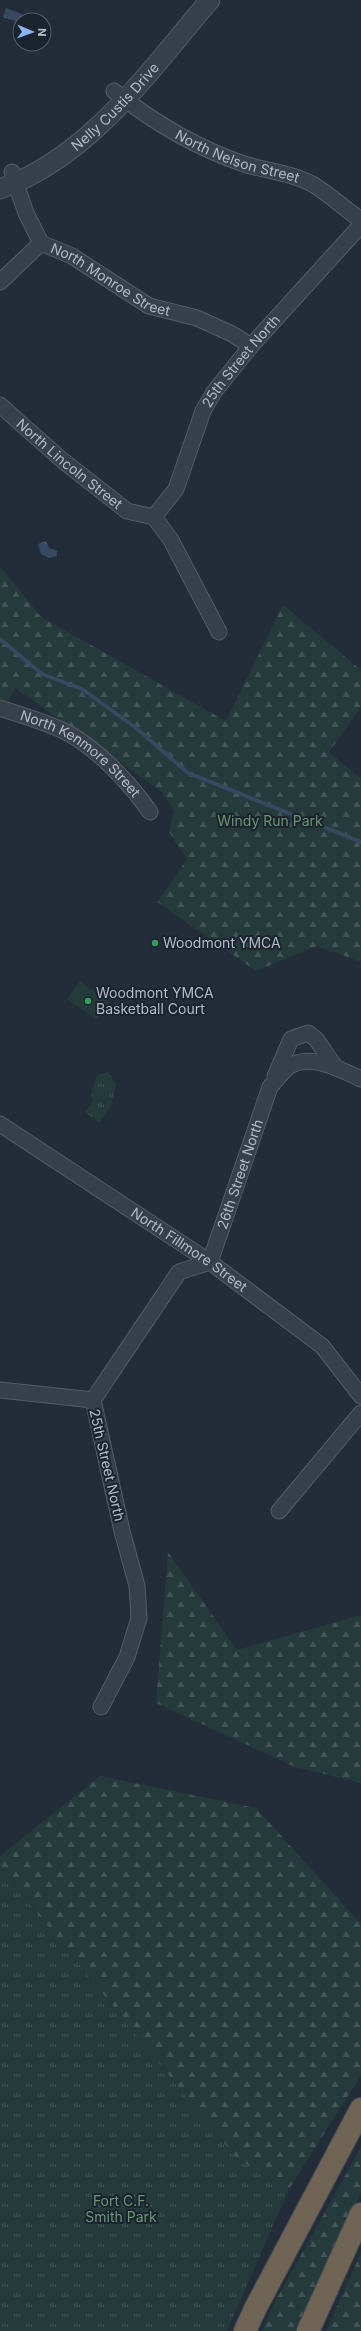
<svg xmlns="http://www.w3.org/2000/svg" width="361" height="2331" viewBox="0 0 361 2331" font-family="Inter,sans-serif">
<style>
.grass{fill:url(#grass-tufts)}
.forest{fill:url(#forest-firs)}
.garden{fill:#253a3b}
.water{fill:url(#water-ripples)}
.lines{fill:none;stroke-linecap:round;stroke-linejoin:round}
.stream{stroke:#364960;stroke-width:4}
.minor-casing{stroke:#545d67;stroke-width:17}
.tertiary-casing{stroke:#545d67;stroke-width:21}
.motorway-casing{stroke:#414a54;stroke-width:24}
.minor{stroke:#363f4a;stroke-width:15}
.tertiary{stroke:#363f4a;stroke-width:19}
.motorway{stroke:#6f6453;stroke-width:22}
.leisure-dot{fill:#2e9e5b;stroke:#1b242e;stroke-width:1.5}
.labels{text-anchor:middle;stroke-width:4;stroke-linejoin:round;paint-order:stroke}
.street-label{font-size:14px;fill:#b1bac6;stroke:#1b242e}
.park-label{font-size:14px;fill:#699672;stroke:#1b242e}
.poi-label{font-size:14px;fill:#b1bac6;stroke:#1b242e;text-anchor:start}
</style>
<defs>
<pattern id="grass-tufts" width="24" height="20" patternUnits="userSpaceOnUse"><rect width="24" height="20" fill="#253a3b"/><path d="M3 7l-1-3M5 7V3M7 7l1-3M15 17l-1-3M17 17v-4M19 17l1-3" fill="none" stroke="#425456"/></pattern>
<pattern id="forest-firs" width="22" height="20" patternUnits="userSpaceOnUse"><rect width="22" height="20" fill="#253a3b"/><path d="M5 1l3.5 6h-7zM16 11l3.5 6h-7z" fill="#425456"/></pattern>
<pattern id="water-ripples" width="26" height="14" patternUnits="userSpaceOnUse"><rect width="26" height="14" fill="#364960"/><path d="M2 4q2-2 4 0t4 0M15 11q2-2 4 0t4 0" fill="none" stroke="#516175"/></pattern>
</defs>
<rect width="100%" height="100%" fill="#222d39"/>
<!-- grass -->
<path class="grass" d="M 108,1072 L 116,1084 L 111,1106 L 99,1123 L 85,1112 L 93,1101 L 91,1095 L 97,1075 Z
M 0,1867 L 237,2159 L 289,2189 L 227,2331 L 0,2331 Z"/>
<!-- forest -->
<path class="forest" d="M 0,566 L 41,617 L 226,721 L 283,605 L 361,670 L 361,707 L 329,752 L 361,779 L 361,962 L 317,946 L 256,971 L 157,902 L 187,859 L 169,832 L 174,811 L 162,792 L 15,688 L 8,702 L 0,699 Z
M 168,1552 L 237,1650 L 361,1615 L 361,1783 L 295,1767 L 156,1703 Z
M 100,1776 L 256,1808 L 361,1924 L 361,2075 L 289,2189 L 237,2159 L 0,1867 L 0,1856 Z
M 361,2147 L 361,2193 L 296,2331 L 262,2331 L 276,2300 Z
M 361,2253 L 361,2331 L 326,2331 Z"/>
<!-- garden -->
<path class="garden" d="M 80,981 L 110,1003 L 97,1020 L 67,999 Z"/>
<!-- water -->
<path class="water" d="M 6,8 L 22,14 L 19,22 L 3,17 Z
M 46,541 L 49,548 L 57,551 L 57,556 L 49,558 L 41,554 L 38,544 Z"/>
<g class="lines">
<!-- stream -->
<path class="stream" d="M 0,639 L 42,674 L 82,689 L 136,728 L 188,773 L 361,842"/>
<!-- minor casing -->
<g class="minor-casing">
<g id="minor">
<path id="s1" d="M 114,91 C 153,122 197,148 244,164 C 267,171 293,173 314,185 C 330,195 345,209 361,220"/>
<path id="s2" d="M 12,172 L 26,213 L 41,243 L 72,256 L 149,306 L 197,318 L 232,334 L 251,346"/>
<path d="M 0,282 L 41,243"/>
<path id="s3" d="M 0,405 L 62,460 L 127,511 L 154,517 L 171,540 L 219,632"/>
<path id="s4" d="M 154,517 L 176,489 L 203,411 L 214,392 L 251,346 L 361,225"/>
<path id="s5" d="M 0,708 C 21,715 43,721 64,731 C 96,747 130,783 150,812"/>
<path d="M 275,1076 L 291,1039 L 308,1033 L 316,1039 L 336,1068"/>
<path id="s6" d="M 0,1124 L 210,1262 L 322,1346 L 361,1396"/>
<path d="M 0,1390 L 93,1400"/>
<path d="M 279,1511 L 361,1413"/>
<path id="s7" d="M 101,1707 L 127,1657 L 139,1618 L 137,1586 L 122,1531 L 93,1400 L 179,1272 L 210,1262 L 270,1087 C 276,1081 282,1071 290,1066 C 311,1053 342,1070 361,1079"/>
</g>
</g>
<!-- tertiary casing -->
<g class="tertiary-casing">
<g id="tertiary">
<path id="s8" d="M 0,189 C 91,156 149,71 210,0"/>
</g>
</g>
<!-- motorway casing -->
<g class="motorway-casing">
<path id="motorway" d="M 245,2331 L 255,2309 L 361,2109
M 308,2331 L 361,2214"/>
</g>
<!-- minor -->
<use href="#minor" class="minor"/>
<!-- tertiary -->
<use href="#tertiary" class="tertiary"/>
<!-- motorway -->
<use href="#motorway" class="motorway"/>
</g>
<!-- markers -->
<g class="leisure-dot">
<circle cx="155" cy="943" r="4"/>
<circle cx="88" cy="1001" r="4"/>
</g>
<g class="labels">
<!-- street labels -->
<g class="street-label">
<text dy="5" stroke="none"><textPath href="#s8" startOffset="143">Nelly Custis Drive</textPath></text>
<text dy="5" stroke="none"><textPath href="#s1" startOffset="141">North Nelson Street</textPath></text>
<text dy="5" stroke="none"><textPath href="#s2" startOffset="156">North Monroe Street</textPath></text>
<text dy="5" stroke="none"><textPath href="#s4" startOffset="181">25th Street North</textPath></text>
<text dy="5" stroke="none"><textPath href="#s3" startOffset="91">North Lincoln Street</textPath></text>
<text dy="5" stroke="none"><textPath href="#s5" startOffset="94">North Kenmore Street</textPath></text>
<text dy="5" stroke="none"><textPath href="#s7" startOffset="600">26th Street North</textPath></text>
<text dy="5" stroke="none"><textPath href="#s6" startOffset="227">North Fillmore Street</textPath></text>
<text transform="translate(107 1465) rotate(77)" y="5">25th Street North</text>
</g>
<!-- park labels -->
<g class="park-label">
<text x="270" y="826">Windy Run Park</text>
<text x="121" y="2206">Fort C.F.<tspan x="121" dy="16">Smith Park</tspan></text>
</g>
<!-- poi labels -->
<g class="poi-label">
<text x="163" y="948">Woodmont YMCA</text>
<text x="96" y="998">Woodmont YMCA<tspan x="96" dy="16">Basketball Court</tspan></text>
</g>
</g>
<!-- north arrow -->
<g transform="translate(32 32) rotate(92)"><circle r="19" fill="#1b242e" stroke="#57606b"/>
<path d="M0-3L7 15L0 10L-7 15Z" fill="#88b5f4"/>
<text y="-6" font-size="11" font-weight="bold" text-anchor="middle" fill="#b1bac6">N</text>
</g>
</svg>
